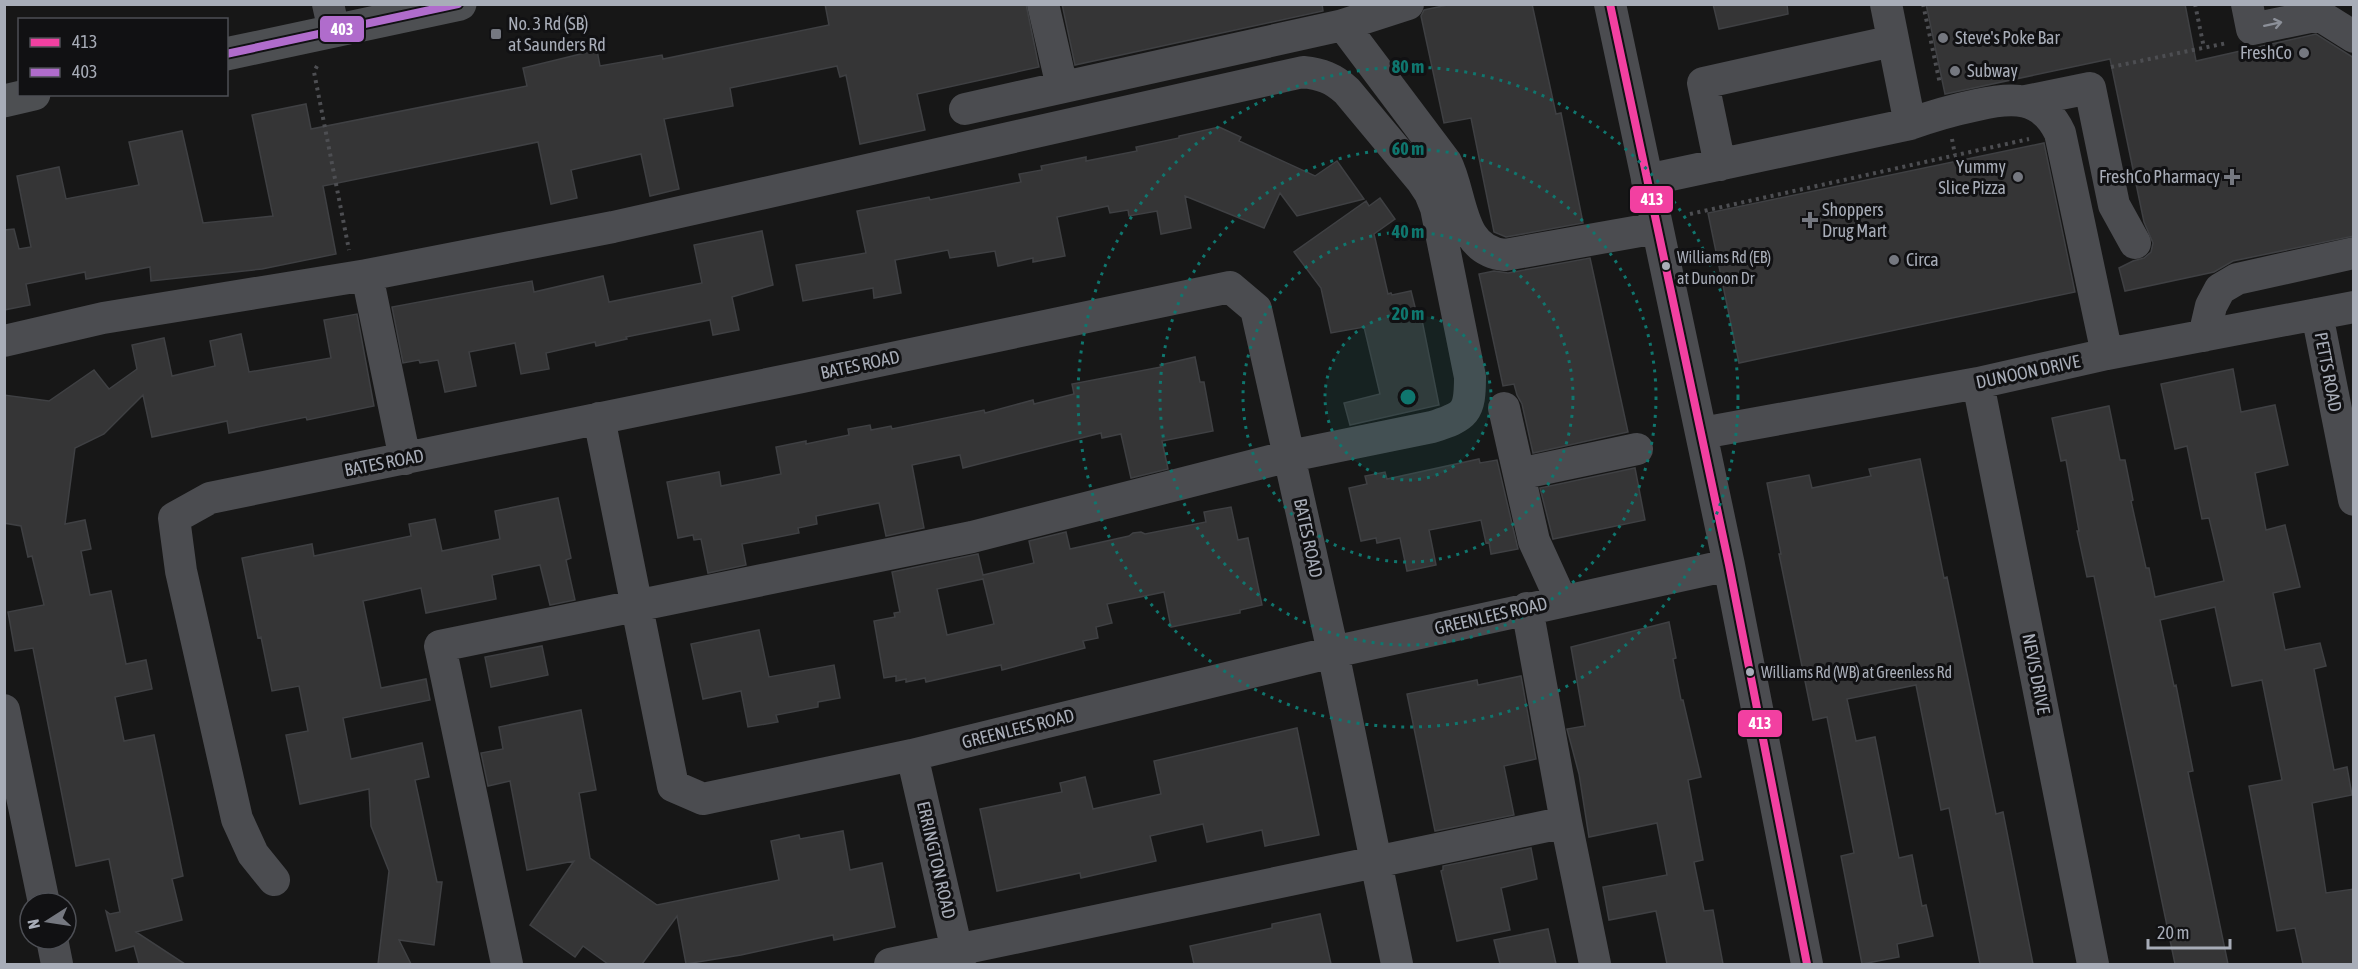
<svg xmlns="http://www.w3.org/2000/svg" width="2358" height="969" viewBox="0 0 2358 969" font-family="'Asap Condensed',sans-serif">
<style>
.building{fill:#353536;stroke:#3f4043;stroke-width:1.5;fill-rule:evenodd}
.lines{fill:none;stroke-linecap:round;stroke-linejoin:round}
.path{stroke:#4d4e52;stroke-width:4;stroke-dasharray:3 4.5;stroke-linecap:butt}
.minor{stroke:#4b4c50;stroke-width:32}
.major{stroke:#4d4f52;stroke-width:33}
.bus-1-casing{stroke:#111113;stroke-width:12}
.bus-2-casing{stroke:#111113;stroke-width:12}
.bus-1{stroke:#f240a1;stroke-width:8}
.bus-2{stroke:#b06ccc;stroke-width:8}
.oneway{stroke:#8c9099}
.ring{fill:none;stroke:#0f766e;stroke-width:3;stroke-dasharray:3 6}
.poi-dot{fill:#757880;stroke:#111113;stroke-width:2}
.bus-dot{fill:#a8adb8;stroke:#111113;stroke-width:2}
.labels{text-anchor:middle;stroke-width:6;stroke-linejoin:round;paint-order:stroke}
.bus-label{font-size:16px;fill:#a8adb8;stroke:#111113;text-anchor:start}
.poi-label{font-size:18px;fill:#a8adb8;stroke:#111113;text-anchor:start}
.street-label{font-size:18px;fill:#a8adb8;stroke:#111113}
.centre{fill:#0f766e;stroke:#111113;stroke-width:3}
.ring-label{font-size:18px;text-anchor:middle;font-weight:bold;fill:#0f766e;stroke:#111113;stroke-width:6;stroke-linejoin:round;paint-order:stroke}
.line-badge{stroke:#111113;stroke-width:2}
.badge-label{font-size:16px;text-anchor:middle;font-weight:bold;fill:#fff}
</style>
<rect width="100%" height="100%" fill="#171717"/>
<!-- building -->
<path class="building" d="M 825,4 L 1026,4 L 1039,67 L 917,94 L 925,130 L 860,144 L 846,75 L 840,77 L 837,66 L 730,88 L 733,106 L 664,119 L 679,189 L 650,196 L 641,154 L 571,170 L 577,198 L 551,204 L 538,142 L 323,186 L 336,254 L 262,269 L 151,281 L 150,267 L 86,279 L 85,272 L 26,284 L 30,305 L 4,310 L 4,230 L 14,229 L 19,249 L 31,247 L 17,176 L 59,167 L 66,199 L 139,185 L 129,142 L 182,131 L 203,223 L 273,216 L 252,115 L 306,104 L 311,129 L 527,86 L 523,68 L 597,50 L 600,66 L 662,55 L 663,59 L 829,25 Z
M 1062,4 L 1322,4 L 1323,11 L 1075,65 Z
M 1452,4 L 1532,4 L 1556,114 L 1561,113 L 1583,223 L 1506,237 L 1494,232 L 1471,118 L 1444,123 L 1421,16 L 1424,10 Z
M 1713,4 L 1787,4 L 1788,14 L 1719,29 Z
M 1926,4 L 2185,4 L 2196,61 L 2316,34 L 2354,58 L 2354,236 L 2233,261 L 2214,272 L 2125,291 L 2119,268 L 2133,261 L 2144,258 L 2151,252 L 2153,243 L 2144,222 L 2110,59 L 1945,94 Z
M 1219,127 L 1241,137 L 1239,141 L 1315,176 L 1337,161 L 1364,199 L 1297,216 L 1280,193 L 1264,228 L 1185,196 L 1191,228 L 1161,234 L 1157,211 L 1129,216 L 1128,210 L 1110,213 L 1108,206 L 1057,217 L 1065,256 L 1033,262 L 1033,258 L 998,266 L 995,251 L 950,258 L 948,250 L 895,260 L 901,293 L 874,298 L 873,288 L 803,301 L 796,265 L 866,253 L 857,211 L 929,197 L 930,200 L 1021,182 L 1019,174 L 1042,170 L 1041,166 L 1086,157 L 1086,161 L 1137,151 L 1136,147 L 1179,138 L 1179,136 Z
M 2044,143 L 2075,292 L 1739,363 L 1708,213 Z
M 1380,198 L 1395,219 L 1374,234 L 1388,294 L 1391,293 L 1392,295 L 1411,291 L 1416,311 L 1420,310 L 1439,405 L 1350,425 L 1344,403 L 1380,394 L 1364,327 L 1331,333 L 1321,288 L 1294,252 L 1366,201 L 1369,206 Z
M 762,231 L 773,285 L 732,297 L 739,330 L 713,335 L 710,320 L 626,337 L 627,339 L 596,346 L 595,342 L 546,353 L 549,369 L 521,374 L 515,343 L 469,352 L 476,386 L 445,392 L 438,360 L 420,363 L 419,360 L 403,363 L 392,307 L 532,281 L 534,292 L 603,276 L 609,302 L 702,283 L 694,245 Z
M 1590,258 L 1628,432 L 1533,453 L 1522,404 L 1517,395 L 1514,384 L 1503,386 L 1479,274 L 1494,271 L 1508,273 Z
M 357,314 L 374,406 L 307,420 L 306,417 L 229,433 L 227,421 L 152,437 L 143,395 L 104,434 L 75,448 L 65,524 L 85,520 L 91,549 L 81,551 L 90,595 L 111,591 L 126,664 L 146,660 L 152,689 L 115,697 L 124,741 L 154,735 L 183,876 L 172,879 L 182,920 L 136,932 L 185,964 L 139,964 L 134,946 L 116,951 L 106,911 L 110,914 L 120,912 L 109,859 L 76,866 L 33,648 L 15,651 L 8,612 L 44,605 L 32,556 L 28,557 L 21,526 L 4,523 L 4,395 L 49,401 L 94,370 L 109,389 L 137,369 L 132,345 L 164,338 L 172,376 L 215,366 L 210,341 L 241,334 L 249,372 L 331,358 L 324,320 Z
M 1195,357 L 1200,382 L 1204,382 L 1213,431 L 1162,441 L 1168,469 L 1131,478 L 1121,434 L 1102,438 L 1101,433 L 963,468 L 960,455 L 912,465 L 924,528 L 886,536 L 879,503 L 816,516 L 817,524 L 798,528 L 799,533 L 742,544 L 746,565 L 708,573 L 701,539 L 694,540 L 693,535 L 678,538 L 667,482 L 719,472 L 721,486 L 781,474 L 776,447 L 806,441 L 806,444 L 849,435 L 848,429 L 870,425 L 871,430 L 891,426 L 892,429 L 984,410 L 985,413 L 1033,400 L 1034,404 L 1074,394 L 1072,384 L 1161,367 L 1160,365 Z
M 2233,369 L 2241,412 L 2275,405 L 2288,465 L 2255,473 L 2266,530 L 2285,525 L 2300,587 L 2273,593 L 2285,650 L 2320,643 L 2326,666 L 2314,669 L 2334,770 L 2347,767 L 2352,795 L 2312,803 L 2326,893 L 2354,889 L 2354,964 L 2303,964 L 2295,928 L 2277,931 L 2249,786 L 2282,780 L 2262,680 L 2232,686 L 2215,607 L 2160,620 L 2174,686 L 2176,685 L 2193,771 L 2188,772 L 2228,964 L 2175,964 L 2094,576 L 2087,577 L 2077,531 L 2079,531 L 2066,460 L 2061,461 L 2052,418 L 2109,406 L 2120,460 L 2125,460 L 2133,500 L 2131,501 L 2146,568 L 2149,568 L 2155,597 L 2224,581 L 2209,518 L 2202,519 L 2187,446 L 2175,449 L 2161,384 Z
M 1479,459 L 1480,463 L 1497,460 L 1518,549 L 1491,554 L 1489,542 L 1486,543 L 1481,520 L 1429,530 L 1436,565 L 1407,571 L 1400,538 L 1377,543 L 1376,538 L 1361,541 L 1349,488 L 1367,484 L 1365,476 L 1385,472 L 1387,479 Z
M 1920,459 L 1944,578 L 1947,577 L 1996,814 L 2003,812 L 2033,964 L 1980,964 L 1949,808 L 1941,810 L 1916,685 L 1847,699 L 1856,741 L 1875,737 L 1899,858 L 1912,855 L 1922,906 L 1926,905 L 1933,936 L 1897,944 L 1899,957 L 1862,964 L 1841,856 L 1854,853 L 1827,717 L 1813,720 L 1779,554 L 1781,554 L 1767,483 L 1809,475 L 1812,488 L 1871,476 L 1869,469 Z
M 1635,468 L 1645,520 L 1553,539 L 1540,488 Z
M 558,498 L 571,558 L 566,560 L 575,600 L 550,605 L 540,565 L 492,575 L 496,599 L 426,613 L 421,588 L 363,601 L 381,688 L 426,679 L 430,700 L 343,718 L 351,759 L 422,743 L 429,777 L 415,780 L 437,882 L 442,882 L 434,945 L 399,940 L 411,964 L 378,964 L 389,871 L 371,826 L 369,789 L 300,804 L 286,735 L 308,731 L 299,686 L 272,691 L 261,637 L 258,638 L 242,558 L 312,544 L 314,556 L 411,536 L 409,524 L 435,519 L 442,551 L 500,539 L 495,511 Z
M 1231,507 L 1238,540 L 1248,538 L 1262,605 L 1240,610 L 1240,613 L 1171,627 L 1164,592 L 1107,604 L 1112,623 L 1096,627 L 1098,638 L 1083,641 L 1085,648 L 1002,670 L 1001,665 L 926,682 L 925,678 L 906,682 L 906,679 L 896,681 L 896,676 L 884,678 L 874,621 L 895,617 L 894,613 L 900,612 L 892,572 L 978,554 L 983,575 L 1034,563 L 1029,541 L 1066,532 L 1070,549 L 1129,536 L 1133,533 L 1141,532 L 1145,534 L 1206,522 L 1204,512 ZM 983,579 L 994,624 L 947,635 L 937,589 Z
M 1669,622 L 1676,658 L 1673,659 L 1681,700 L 1683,700 L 1701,777 L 1688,780 L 1703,860 L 1694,862 L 1704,911 L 1713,910 L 1723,964 L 1667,964 L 1656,911 L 1609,920 L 1603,887 L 1667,875 L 1657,823 L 1589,837 L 1579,774 L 1567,729 L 1585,726 L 1571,647 Z
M 759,630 L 769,677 L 834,665 L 840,698 L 818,702 L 818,707 L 776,715 L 778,722 L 748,727 L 741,691 L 703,699 L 691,644 Z
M 542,646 L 548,675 L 491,687 L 485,657 Z
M 1521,676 L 1536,759 L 1504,766 L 1514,815 L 1435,831 L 1407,694 L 1477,680 L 1478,685 Z
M 581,710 L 596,790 L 579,793 L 590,858 L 657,905 L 779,880 L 771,841 L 799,835 L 800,839 L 843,831 L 850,870 L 882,863 L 895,927 L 834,940 L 833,935 L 741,955 L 686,964 L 677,916 L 642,964 L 608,964 L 583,946 L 575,957 L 530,925 L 574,861 L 527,870 L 510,781 L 488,786 L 481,753 L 503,749 L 499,727 Z
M 1297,728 L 1319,835 L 1265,846 L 1262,830 L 1207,842 L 1203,824 L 1150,836 L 1156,861 L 1081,878 L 1080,873 L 997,891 L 980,809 L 1062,792 L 1060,783 L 1085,777 L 1093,809 L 1161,794 L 1154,761 Z
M 1531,848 L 1537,879 L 1501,888 L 1510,930 L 1457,941 L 1441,871 L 1443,870 L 1443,866 Z
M 1320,914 L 1331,964 L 1194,964 L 1190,946 L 1272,928 L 1272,924 Z
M 1548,929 L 1556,964 L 1500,964 L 1494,940 Z"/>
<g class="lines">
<!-- path -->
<path class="path" d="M 1923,4 L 1940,84
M 2195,4 L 2204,48
M 317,66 L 314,72 L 349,250
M 2111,67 L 2227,43
M 1952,139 L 1955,155
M 1690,214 L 2029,139"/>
<!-- minor -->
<path class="minor" d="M 328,4 L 334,31
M 1043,4 L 1062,87
M 1610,4 L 1729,565 L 1807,964
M 1886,4 L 1910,124
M 2247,4 L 2252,29 L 2319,15 L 2354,37
M 1343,25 L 1446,162 C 1463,195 1458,251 1505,255 L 1657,228
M 2026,101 L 2090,88 L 2114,205 L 2135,243
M 965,109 L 1343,25 L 1408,4
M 1720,165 L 1703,83 L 1893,41
M 1647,180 L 1910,124 C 1932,116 1953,110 1977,105 C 2012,97 2042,95 2060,133 L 2107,354
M 2317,314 L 2354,500
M 2204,336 L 2211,306 L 2220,289 L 2237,279 L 2354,253
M 4,341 L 103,318 L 367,275
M 1978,383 L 2093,964
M 1504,408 L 1534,541 L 1561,600
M 599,418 L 673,786 L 703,799 L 912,755 L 1333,652 L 1729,565
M 1702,433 L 1978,383 L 2107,354 L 2354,307
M 405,459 L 367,275 L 613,227 L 1303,72 C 1321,74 1333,78 1347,91 L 1422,181 L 1430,193 L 1436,208 L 1470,377 C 1470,413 1466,416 1432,427 L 1290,456 L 972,537 L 440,646 L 507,964
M 1519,474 L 1637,449
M 1527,608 L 1566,822 L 1595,964
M 4,710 L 44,903
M 912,755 L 960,964
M 274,880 L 253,854 L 237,819 L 181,571 L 174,518 L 210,498 L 802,377 L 1230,287 L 1256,309 L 1333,652 L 1397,964
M 52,939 L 57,964
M 890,964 L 1566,822"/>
<!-- major -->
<path class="major" d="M 226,54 L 460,4
M 4,101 L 34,94"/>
<!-- bus-1 casing -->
<g class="bus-1-casing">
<path id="bus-1" d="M 1610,4 L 1729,565 L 1807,964"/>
</g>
<!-- bus-2 casing -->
<g class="bus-2-casing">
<path id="bus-2" d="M 226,54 L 458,4"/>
</g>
<!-- bus-1 -->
<use href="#bus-1" class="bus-1"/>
<!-- bus-2 -->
<use href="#bus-2" class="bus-2"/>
</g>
<!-- one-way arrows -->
<defs><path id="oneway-shaft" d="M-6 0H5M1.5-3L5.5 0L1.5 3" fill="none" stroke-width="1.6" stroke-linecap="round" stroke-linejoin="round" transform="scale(1.5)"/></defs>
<use class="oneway" href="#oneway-shaft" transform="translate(2273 24) rotate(-12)"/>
<!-- distance rings -->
<circle cx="1408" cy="397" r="83" fill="#0f766e" fill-opacity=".12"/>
<g class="ring">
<circle cx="1408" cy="397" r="83"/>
<circle cx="1408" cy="397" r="165"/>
<circle cx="1408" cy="397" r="248"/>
<circle cx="1408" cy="397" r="330"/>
</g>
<!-- markers -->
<g class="poi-dot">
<rect x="490" y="28" width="12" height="12" rx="3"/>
<circle cx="1943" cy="38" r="6"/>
<circle cx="2304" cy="53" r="6"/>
<circle cx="1955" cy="71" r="6"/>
<circle cx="2018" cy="177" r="6"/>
<path d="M2229 168h6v6h6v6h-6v6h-6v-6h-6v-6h6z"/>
<path d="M1807 211h6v6h6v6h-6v6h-6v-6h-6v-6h6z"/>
<circle cx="1894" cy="260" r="6"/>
</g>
<g class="bus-dot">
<circle cx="1666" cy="266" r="5"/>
<circle cx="1750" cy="672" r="5"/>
</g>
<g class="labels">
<!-- bus labels -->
<g class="bus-label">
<text x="1677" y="263">Williams Rd (EB)<tspan x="1677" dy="21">at Dunoon Dr</tspan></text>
<text x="1761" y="678">Williams Rd (WB) at Greenless Rd</text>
</g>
<!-- poi labels -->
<g class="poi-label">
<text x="508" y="30">No. 3 Rd (SB)<tspan x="508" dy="21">at Saunders Rd</tspan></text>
<text x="1955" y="44">Steve's Poke Bar</text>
<text x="2292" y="59" text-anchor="end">FreshCo</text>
<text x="1967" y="77">Subway</text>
<text x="2006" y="173" text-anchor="end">Yummy<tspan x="2006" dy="21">Slice Pizza</tspan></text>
<text x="2220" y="183" text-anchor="end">FreshCo Pharmacy</text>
<text x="1822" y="216">Shoppers<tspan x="1822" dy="21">Drug Mart</tspan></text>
<text x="1906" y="266">Circa</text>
</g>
<!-- street labels -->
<g class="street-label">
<text transform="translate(860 365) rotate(-12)" y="6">BATES ROAD</text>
<text transform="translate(2028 372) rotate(-12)" y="6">DUNOON DRIVE</text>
<text transform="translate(2328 372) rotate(79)" y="6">PETTS ROAD</text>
<text transform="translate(384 463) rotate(-11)" y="6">BATES ROAD</text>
<text transform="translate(1308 538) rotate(78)" y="6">BATES ROAD</text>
<text transform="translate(1491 616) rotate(-13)" y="6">GREENLEES ROAD</text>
<text transform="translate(2036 674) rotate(79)" y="6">NEVIS DRIVE</text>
<text transform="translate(1018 729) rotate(-14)" y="6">GREENLEES ROAD</text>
<text transform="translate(936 860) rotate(77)" y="6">ERRINGTON ROAD</text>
</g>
</g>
<circle cx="1408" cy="397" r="9" class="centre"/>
<g class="ring-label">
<text x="1408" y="73">80 m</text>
<text x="1408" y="155">60 m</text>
<text x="1408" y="238">40 m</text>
<text x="1408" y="320">20 m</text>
</g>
<g class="line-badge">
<rect x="319" y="15" width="46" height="28" rx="6" fill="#b06ccc"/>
<rect x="1629" y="185" width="45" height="29" rx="6" fill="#f240a1"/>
<rect x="1737" y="709" width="46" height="29" rx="6" fill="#f240a1"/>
</g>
<g class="badge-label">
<text x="342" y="35">403</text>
<text x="1652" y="205">413</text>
<text x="1760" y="729">413</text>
</g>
<!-- border -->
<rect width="2358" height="969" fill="none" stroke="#a8adb8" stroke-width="12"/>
<!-- legend -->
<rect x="18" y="18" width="210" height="78" fill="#111113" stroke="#4d4f55" stroke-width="1.5"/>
<rect x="30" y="38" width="30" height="9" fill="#f240a1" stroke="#4d4f55" stroke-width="1.5"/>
<text x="72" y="48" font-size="18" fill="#a8adb8">413</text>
<rect x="30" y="68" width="30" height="9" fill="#b06ccc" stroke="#4d4f55" stroke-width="1.5"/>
<text x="72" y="78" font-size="18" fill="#a8adb8">403</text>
<!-- north arrow -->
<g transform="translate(48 921) rotate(258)"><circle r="28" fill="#111113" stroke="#4d4f55" stroke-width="1.5"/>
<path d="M0-4.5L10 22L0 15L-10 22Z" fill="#757880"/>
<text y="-9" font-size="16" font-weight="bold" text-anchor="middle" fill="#a8adb8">N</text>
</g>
<!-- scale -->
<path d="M2148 939v9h82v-9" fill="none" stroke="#a8adb8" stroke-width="3"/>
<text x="2157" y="939" font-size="18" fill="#a8adb8" stroke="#111113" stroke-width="4.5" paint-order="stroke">20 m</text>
</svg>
